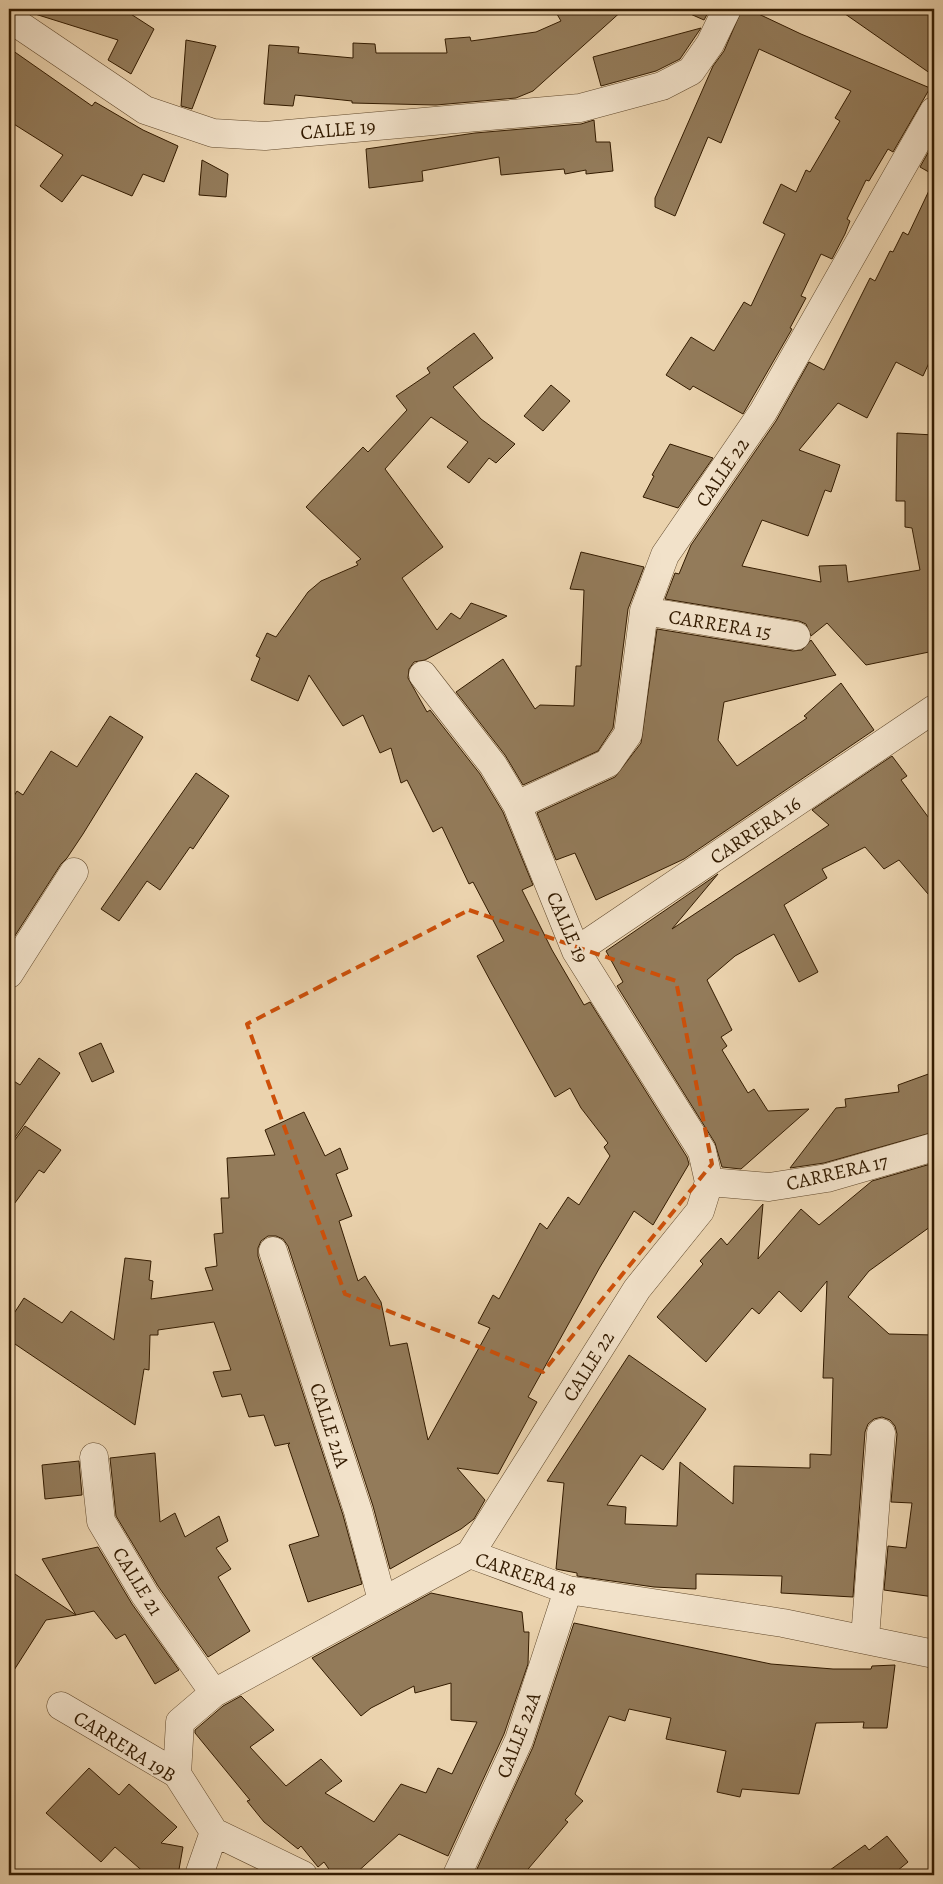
<svg xmlns="http://www.w3.org/2000/svg" width="943" height="1884" viewBox="0 0 943 1884" font-family="Alegreya,serif">
<style>
.building{fill:#937b5a;stroke:#331b00}
.lines{fill:none;stroke-linecap:round;stroke-linejoin:round}
.minor-casing{stroke:#61492c;stroke-width:29}
.minor{stroke:#f2e2ca;stroke-width:28}
.marked{fill:none;stroke:#cd500a;stroke-width:4;stroke-dasharray:10 6;stroke-linejoin:round}
.labels{text-anchor:middle;stroke-width:4;stroke-linejoin:round;paint-order:stroke}
.street-label{font-size:20px;fill:#331b00;stroke:#f2e2ca}
</style>
<rect width="100%" height="100%" fill="#ebd3ae"/>
<filter id="stains"><feTurbulence type="fractalNoise" baseFrequency=".004" numOctaves="4"/><feColorMatrix values="0 0 0 0 .2 0 0 0 0 .09 0 0 0 0 .02 0 0 0 .5 -.17"/></filter>
<radialGradient id="worn" r=".72"><stop offset=".6" stop-color="#630" stop-opacity="0"/><stop offset="1" stop-color="#630" stop-opacity=".3"/></radialGradient>
<!-- building -->
<path class="building" d="M 36,9 L 123,9 L 154,29 L 131,74 L 108,60 L 118,40 L 35,14 Z
M 554,9 L 624,9 L 533,91 L 516,98 L 436,105 L 352,103 L 352,101 L 295,95 L 293,106 L 264,104 L 269,45 L 299,47 L 298,53 L 353,58 L 353,43 L 375,44 L 376,53 L 447,53 L 445,39 L 470,37 L 471,41 L 536,32 L 561,21 Z
M 679,9 L 710,9 L 704,20 Z
M 742,9 L 748,9 L 801,34 L 930,88 L 893,152 L 888,149 L 869,181 L 866,180 L 847,219 L 850,221 L 845,234 L 832,259 L 821,254 L 801,296 L 806,298 L 790,328 L 792,329 L 743,414 L 693,386 L 690,390 L 666,375 L 691,337 L 714,351 L 744,302 L 751,306 L 785,234 L 763,223 L 781,184 L 796,192 L 806,170 L 810,172 L 840,121 L 835,118 L 851,91 L 759,49 L 721,143 L 708,137 L 675,216 L 655,207 L 655,198 L 713,66 L 724,51 Z
M 838,9 L 934,9 L 934,76 Z
M 701,28 L 680,59 L 656,71 L 601,86 L 593,57 Z
M 186,40 L 216,46 L 192,109 L 181,106 Z
M 9,48 L 92,106 L 95,102 L 143,130 L 178,146 L 164,182 L 143,174 L 132,196 L 82,175 L 62,202 L 40,186 L 63,155 L 9,121 Z
M 594,120 L 596,142 L 610,142 L 613,171 L 586,174 L 586,170 L 565,174 L 564,169 L 501,175 L 499,157 L 422,171 L 423,181 L 369,188 L 366,149 L 475,133 L 581,124 Z
M 934,142 L 934,175 L 920,167 Z
M 202,160 L 228,174 L 226,197 L 199,195 Z
M 934,180 L 934,352 L 923,376 L 896,362 L 867,418 L 838,403 L 799,450 L 840,465 L 831,492 L 825,490 L 808,536 L 762,520 L 742,566 L 821,582 L 819,566 L 846,565 L 848,582 L 920,570 L 912,528 L 905,527 L 905,501 L 896,501 L 897,433 L 934,435 L 934,651 L 866,665 L 827,623 L 811,636 L 806,624 L 799,621 L 665,599 L 675,573 L 679,574 L 691,545 L 776,421 L 809,362 L 824,370 L 870,278 L 875,281 L 890,251 L 893,252 L 903,232 L 908,235 Z
M 474,333 L 493,358 L 453,387 L 481,419 L 515,444 L 496,463 L 489,458 L 469,483 L 447,467 L 468,442 L 431,417 L 385,469 L 443,547 L 402,578 L 437,630 L 451,613 L 460,619 L 471,603 L 507,616 L 425,660 L 414,662 L 409,669 L 408,678 L 427,712 L 430,710 L 480,774 L 503,812 L 533,885 L 522,890 L 552,950 L 584,1005 L 590,1002 L 687,1157 L 689,1164 L 653,1225 L 634,1211 L 600,1267 L 528,1397 L 537,1402 L 498,1474 L 457,1468 L 485,1500 L 474,1519 L 461,1529 L 390,1569 L 373,1506 L 288,1246 L 283,1239 L 276,1236 L 268,1236 L 261,1241 L 258,1248 L 258,1256 L 343,1515 L 362,1584 L 308,1602 L 289,1545 L 319,1536 L 288,1445 L 290,1443 L 275,1446 L 264,1415 L 249,1417 L 241,1394 L 222,1397 L 213,1372 L 231,1370 L 214,1322 L 158,1330 L 158,1335 L 150,1335 L 149,1370 L 144,1369 L 135,1425 L 9,1340 L 9,1321 L 24,1298 L 62,1323 L 71,1311 L 114,1340 L 125,1258 L 151,1261 L 149,1280 L 153,1281 L 151,1299 L 213,1290 L 205,1268 L 217,1266 L 214,1234 L 223,1233 L 221,1198 L 229,1198 L 227,1158 L 275,1155 L 265,1130 L 304,1112 L 325,1156 L 340,1148 L 348,1169 L 336,1174 L 352,1216 L 339,1221 L 358,1281 L 365,1276 L 381,1302 L 390,1346 L 407,1343 L 428,1440 L 490,1328 L 478,1323 L 493,1295 L 499,1299 L 540,1223 L 547,1229 L 568,1197 L 579,1205 L 610,1156 L 604,1147 L 608,1143 L 581,1108 L 570,1088 L 555,1097 L 492,984 L 477,956 L 504,941 L 473,882 L 469,884 L 442,827 L 433,832 L 407,780 L 401,783 L 391,748 L 380,753 L 363,715 L 343,726 L 309,675 L 298,701 L 251,680 L 260,658 L 256,656 L 267,633 L 276,637 L 308,592 L 321,581 L 358,565 L 356,562 L 361,559 L 306,507 L 363,447 L 368,452 L 407,410 L 396,396 L 430,373 L 427,368 Z
M 551,385 L 570,401 L 543,431 L 524,416 Z
M 670,444 L 713,458 L 678,508 L 643,497 L 654,476 L 652,475 Z
M 581,552 L 644,567 L 628,609 L 613,728 L 598,751 L 523,785 L 505,755 L 456,692 L 503,659 L 535,709 L 540,705 L 574,706 L 576,666 L 581,666 L 584,590 L 570,589 Z
M 657,629 L 793,651 L 802,650 L 811,640 L 836,675 L 724,702 L 718,740 L 737,766 L 807,718 L 804,716 L 841,683 L 874,730 L 684,859 L 596,900 L 575,853 L 556,860 L 537,813 L 615,777 L 641,743 Z
M 110,716 L 143,737 L 83,834 L 67,858 L 61,864 L 9,945 L 9,804 L 17,791 L 23,795 L 51,751 L 77,767 Z
M 892,756 L 907,776 L 901,780 L 934,825 L 934,901 L 899,860 L 884,869 L 865,847 L 822,869 L 827,878 L 784,905 L 818,972 L 799,982 L 774,934 L 735,956 L 707,980 L 732,1030 L 721,1037 L 727,1046 L 722,1050 L 748,1093 L 754,1089 L 768,1111 L 809,1109 L 741,1169 L 722,1167 L 715,1143 L 617,986 L 623,982 L 606,951 L 718,874 L 672,929 L 829,825 L 812,810 Z
M 196,773 L 229,796 L 193,849 L 190,847 L 160,890 L 147,881 L 119,921 L 101,909 Z
M 101,1043 L 114,1072 L 92,1082 L 79,1053 Z
M 39,1058 L 60,1073 L 9,1146 L 9,1078 L 20,1085 Z
M 934,1072 L 934,1132 L 824,1163 L 790,1168 L 836,1108 L 846,1107 L 845,1099 L 899,1092 L 898,1085 Z
M 25,1126 L 61,1150 L 44,1173 L 39,1170 L 9,1211 L 9,1148 Z
M 934,1163 L 934,1224 L 869,1271 L 848,1297 L 889,1334 L 934,1335 L 934,1597 L 884,1590 L 888,1546 L 906,1548 L 912,1503 L 891,1502 L 897,1434 L 895,1426 L 890,1420 L 882,1417 L 874,1419 L 868,1424 L 865,1432 L 853,1597 L 781,1593 L 782,1576 L 696,1574 L 696,1589 L 654,1587 L 577,1576 L 577,1573 L 556,1569 L 564,1483 L 547,1481 L 629,1355 L 706,1409 L 663,1470 L 641,1455 L 607,1505 L 626,1507 L 625,1524 L 677,1526 L 680,1462 L 733,1504 L 734,1466 L 810,1468 L 810,1454 L 831,1455 L 833,1378 L 823,1378 L 827,1281 L 801,1312 L 779,1291 L 759,1314 L 752,1308 L 706,1362 L 657,1317 L 703,1264 L 700,1261 L 721,1238 L 727,1245 L 763,1204 L 758,1259 L 801,1209 L 819,1225 L 872,1181 Z
M 155,1453 L 160,1522 L 175,1513 L 185,1537 L 219,1516 L 228,1541 L 216,1548 L 231,1569 L 218,1577 L 250,1631 L 208,1657 L 158,1586 L 116,1516 L 110,1458 Z
M 79,1461 L 82,1495 L 45,1499 L 42,1465 Z
M 98,1547 L 132,1604 L 179,1670 L 155,1684 L 125,1634 L 116,1639 L 94,1611 L 76,1615 L 42,1559 Z
M 9,1570 L 76,1615 L 46,1620 L 9,1678 Z
M 431,1593 L 522,1612 L 524,1632 L 529,1632 L 528,1664 L 504,1734 L 448,1856 L 399,1834 L 354,1875 L 333,1875 L 324,1862 L 318,1867 L 301,1846 L 298,1849 L 264,1822 L 247,1801 L 250,1800 L 195,1733 L 195,1730 L 223,1706 L 241,1696 L 274,1730 L 250,1747 L 286,1786 L 321,1759 L 342,1781 L 325,1793 L 374,1822 L 401,1784 L 426,1793 L 438,1768 L 452,1774 L 477,1722 L 451,1720 L 451,1683 L 415,1693 L 414,1686 L 371,1708 L 361,1716 L 312,1658 Z
M 574,1623 L 771,1664 L 833,1669 L 871,1669 L 872,1666 L 895,1665 L 887,1728 L 863,1728 L 864,1722 L 816,1723 L 799,1794 L 742,1789 L 740,1797 L 717,1792 L 726,1751 L 666,1739 L 671,1718 L 629,1709 L 625,1721 L 609,1716 L 575,1794 L 583,1801 L 565,1820 L 568,1822 L 523,1875 L 491,1875 L 477,1869 L 533,1747 Z
M 89,1768 L 119,1795 L 129,1784 L 177,1827 L 161,1843 L 183,1847 L 178,1875 L 147,1875 L 115,1847 L 101,1862 L 46,1813 Z
M 887,1836 L 908,1862 L 892,1875 L 823,1875 L 865,1845 L 869,1850 Z"/>
<g class="lines">
<!-- minor casing -->
<g class="minor-casing">
<path id="minor" d="M 9,18 L 145,110 L 213,133 L 265,136 L 580,108 L 662,86 L 691,71 L 710,44 L 727,9
M 644,611 L 796,636
M 423,675 L 493,765 L 517,805 L 576,951 L 702,1151 L 709,1182 L 700,1211 L 637,1289 L 470,1554
M 517,805 L 608,763 L 628,734 L 644,611 L 665,555 L 763,412 L 934,111
M 576,951 L 934,709
M 9,974 L 74,872
M 709,1182 L 769,1187 L 827,1178 L 934,1147
M 273,1251 L 358,1511 L 382,1600
M 94,1457 L 101,1521 L 145,1595 L 214,1693
M 865,1638 L 881,1433
M 61,1706 L 177,1774 L 214,1832 L 303,1875
M 177,1774 L 180,1722 L 214,1693 L 470,1554 L 568,1590 L 783,1623 L 934,1654
M 199,1875 L 214,1832
M 457,1875 L 519,1740 L 568,1590"/>
</g>
<!-- minor -->
<use href="#minor" class="minor"/>
</g>
<!-- marked area -->
<path class="marked" d="M 469,910 L 676,981 L 712,1164 L 543,1372 L 345,1294 L 247,1024 Z"/>
<g class="labels">
<!-- street labels -->
<g class="street-label">
<text transform="translate(338 129) rotate(-5)" y="7">CALLE 19</text>
<text transform="translate(722 472) rotate(-56)" y="7">CALLE 22</text>
<text transform="translate(720 624) rotate(9)" y="7">CARRERA 15</text>
<text transform="translate(755 830) rotate(-34)" y="7">CARRERA 16</text>
<text transform="translate(568 927) rotate(66)" y="7">CALLE 19</text>
<text transform="translate(837 1172) rotate(-13)" y="7">CARRERA 17</text>
<text transform="translate(588 1366) rotate(-58)" y="7">CALLE 22</text>
<text transform="translate(330 1425) rotate(72)" y="7">CALLE 21A</text>
<text transform="translate(526 1574) rotate(18)" y="7">CARRERA 18</text>
<text transform="translate(138 1581) rotate(58)" y="7">CALLE 21</text>
<text transform="translate(518 1735) rotate(-69)" y="7">CALLE 22A</text>
<text transform="translate(125 1746) rotate(32)" y="7">CARRERA 19B</text>
</g>
</g>
<!-- margin -->
<rect width="943" height="1884" fill="none" stroke="#ebd3ae" stroke-width="30"/>
<rect x="10" y="10" width="923" height="1864" fill="none" stroke="#331b00" stroke-width="2.5"/>
<rect x="15" y="15" width="913" height="1854" fill="none" stroke="#331b00"/>
<rect width="100%" height="100%" filter="url(#stains)"/>
<rect width="100%" height="100%" fill="url(#worn)"/>
</svg>
